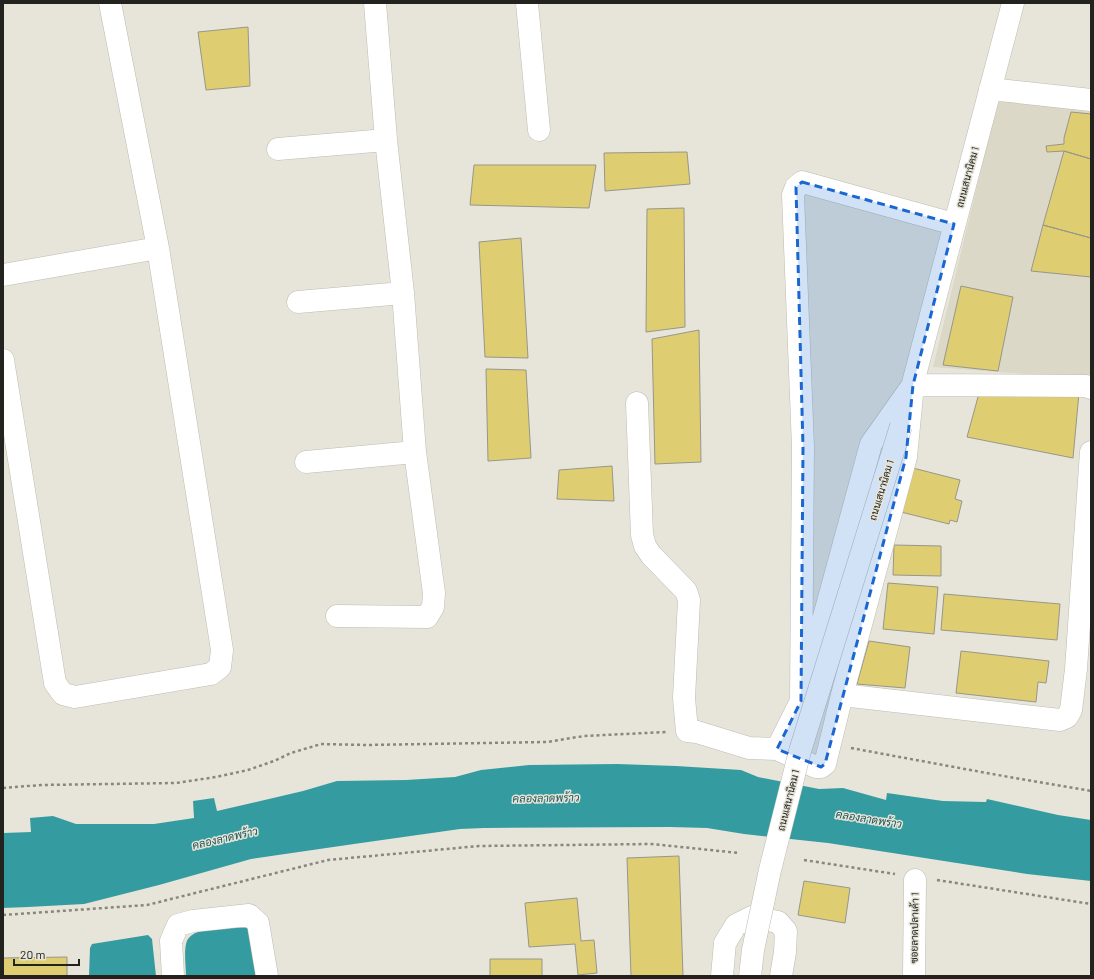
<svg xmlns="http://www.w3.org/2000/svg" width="1094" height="979" viewBox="0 0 1094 979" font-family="Barlow,Sarabun,sans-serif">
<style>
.built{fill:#dbd8c7}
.water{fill:#349ca0}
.building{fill:#dfce71;stroke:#97968b}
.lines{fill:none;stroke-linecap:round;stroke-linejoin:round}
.minor-casing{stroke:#bdbcb1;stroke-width:23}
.path{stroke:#88877f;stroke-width:2.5;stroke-dasharray:3 3;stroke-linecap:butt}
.minor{stroke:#fff;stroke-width:22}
.minor-bridge-casing{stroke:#bdbcb1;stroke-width:23;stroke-linecap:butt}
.minor-bridge{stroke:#fff;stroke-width:22}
.marked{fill:#1b67d2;fill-opacity:0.2;stroke:#1b67d2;stroke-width:3;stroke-dasharray:8 5;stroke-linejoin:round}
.labels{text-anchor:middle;stroke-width:3;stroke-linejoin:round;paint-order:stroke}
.street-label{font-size:10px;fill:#22221e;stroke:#e7e5d9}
.water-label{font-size:11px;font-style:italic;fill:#1c5558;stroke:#e7e5d9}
</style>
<rect width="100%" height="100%" fill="#e7e5d9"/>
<!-- built -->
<path class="built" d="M 998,100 L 1091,112 L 1091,379 L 933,367 Z"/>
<!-- water -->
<path class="water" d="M 617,764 L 676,766 L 741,770 L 758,777 L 819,789 L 843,788 L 886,800 L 887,793 L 943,801 L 986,802 L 987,799 L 1058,815 L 1091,820 L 1091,881 L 1027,874 L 828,843 L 744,834 L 707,828 L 670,827 L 484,828 L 460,829 L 354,844 L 251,859 L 159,885 L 84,904 L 28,907 L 3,908 L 3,833 L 31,832 L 30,818 L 53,816 L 76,824 L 154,824 L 194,818 L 193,801 L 214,798 L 217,811 L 303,791 L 337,781 L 406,780 L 455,777 L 481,770 L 529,765 Z
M 244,924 L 249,928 L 261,976 L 186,976 C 186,967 183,946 188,939 C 196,927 230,926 244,924 Z
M 148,935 L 152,939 L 156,976 L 89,976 L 90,948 L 92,944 Z"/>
<!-- building -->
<path class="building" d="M 248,27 L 250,86 L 206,90 L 198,32 Z
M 1071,112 L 1091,114 L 1091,159 L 1064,151 L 1047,152 L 1046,146 L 1064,144 L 1064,138 Z
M 1064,151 L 1091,159 L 1091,238 L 1043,225 Z
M 687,152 L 690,184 L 605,191 L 604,153 Z
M 474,165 L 596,165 L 589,208 L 470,205 Z
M 684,208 L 685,327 L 646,332 L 647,209 Z
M 1043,225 L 1091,238 L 1091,277 L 1031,271 Z
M 521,238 L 528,358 L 485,357 L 479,242 Z
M 961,286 L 1013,297 L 998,371 L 943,365 Z
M 699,330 L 701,462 L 655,464 L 652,339 Z
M 486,369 L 526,370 L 531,458 L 488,461 Z
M 981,386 L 1079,393 L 1073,458 L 967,437 Z
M 612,466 L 614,501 L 557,499 L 559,470 Z
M 909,467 L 960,480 L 955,499 L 962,501 L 957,522 L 950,520 L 949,524 L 897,511 Z
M 894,545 L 941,546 L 941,576 L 893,575 Z
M 888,583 L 938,587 L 934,634 L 883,629 Z
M 944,594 L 1060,604 L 1057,640 L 941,630 Z
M 869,641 L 910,647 L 905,688 L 857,684 Z
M 961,651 L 1049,661 L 1046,683 L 1038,682 L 1036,702 L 956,693 Z
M 679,856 L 683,976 L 631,976 L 627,858 Z
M 804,881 L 850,888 L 845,923 L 798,915 Z
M 577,898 L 581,941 L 594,940 L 597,973 L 578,975 L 575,944 L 529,947 L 525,903 Z
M 67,957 L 67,976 L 3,976 L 3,958 Z
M 490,959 L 542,959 L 542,976 L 490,976 Z"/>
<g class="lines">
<!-- minor casing -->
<g class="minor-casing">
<path id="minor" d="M 527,3 L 539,130
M 990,89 L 1091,100
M 278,149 L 386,140
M 3,275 L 158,248
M 298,302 L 403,293
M 3,360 L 55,683 L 63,694 L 75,697 L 211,674 L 220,667 L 222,650 L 158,248 L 110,3
M 913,385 L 1086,386 L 1091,388
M 909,398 L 1013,3
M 637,403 L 642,535 L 645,546 L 651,555 L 686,591 L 689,600 L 684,698 L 687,731 L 697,732 L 749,748 L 777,749 L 816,767 L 821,767 L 825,764 L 842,695 L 906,457 L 913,385
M 306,462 L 415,452
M 337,616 L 427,617 L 433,607 L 434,593 L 415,452 L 403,293 L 386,140 L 375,3
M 842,695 L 1060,720 L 1067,717 L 1071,710 L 1076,669 L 1091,452
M 801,701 L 803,447 L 793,195 L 796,187 L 802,182 L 954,224
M 777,749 L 801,701 L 871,444 L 912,386
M 173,976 L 171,941 L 178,925 L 193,921 L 249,915 L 258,923 L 267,976
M 722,976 L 725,943 L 736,925 L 752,917 L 778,922 L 786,931 L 785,952 L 781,976
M 914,976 L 915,880"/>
</g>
<!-- path -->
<path class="path" d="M 851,748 L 992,774 L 1091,791
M 3,788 L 41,785 L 176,783 L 216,777 L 248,770 L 274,761 L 291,753 L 321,744 L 366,745 L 547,742 L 584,736 L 666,732
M 804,860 L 895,874
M 937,880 L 1091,904
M 3,915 L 147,905 L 328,860 L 479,846 L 652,844 L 739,853"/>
<!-- minor -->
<use href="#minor" class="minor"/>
<!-- minor-bridge casing -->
<g class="minor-bridge-casing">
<path id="minor-bridge" d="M 750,976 L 753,950 L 770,870 L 800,751 L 901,426"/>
</g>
<!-- minor-bridge -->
<use href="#minor-bridge" class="minor-bridge"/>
</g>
<!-- marked area -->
<path class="marked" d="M 802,182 L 954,224 L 913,385 L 906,457 L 825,764 L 821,767 L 777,749 L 801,701 L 803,447 L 796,187 Z"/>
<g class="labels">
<!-- street labels -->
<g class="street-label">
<text transform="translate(967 177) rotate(-75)" y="4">ถนนเสนานิคม 1</text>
<text transform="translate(881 490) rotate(-73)" y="4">ถนนเสนานิคม 1</text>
<text transform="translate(788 800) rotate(-76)" y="4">ถนนเสนานิคม 1</text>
<text transform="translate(914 928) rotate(-89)" y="4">ซอยลาดปลาเค้า 1</text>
</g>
<!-- water labels -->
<g class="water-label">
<text transform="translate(546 798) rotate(-1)" y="4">คลองลาดพร้าว</text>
<text transform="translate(869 819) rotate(9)" y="4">คลองลาดพร้าว</text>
<text transform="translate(225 838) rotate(-13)" y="4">คลองลาดพร้าว</text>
</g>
</g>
<!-- border -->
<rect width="1094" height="979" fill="none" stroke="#22221e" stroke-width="8"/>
<!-- scale -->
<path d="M14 959v6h65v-6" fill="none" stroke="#22221e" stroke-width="2"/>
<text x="20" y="959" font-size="12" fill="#22221e" stroke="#e7e5d9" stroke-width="3" paint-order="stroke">20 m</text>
</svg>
